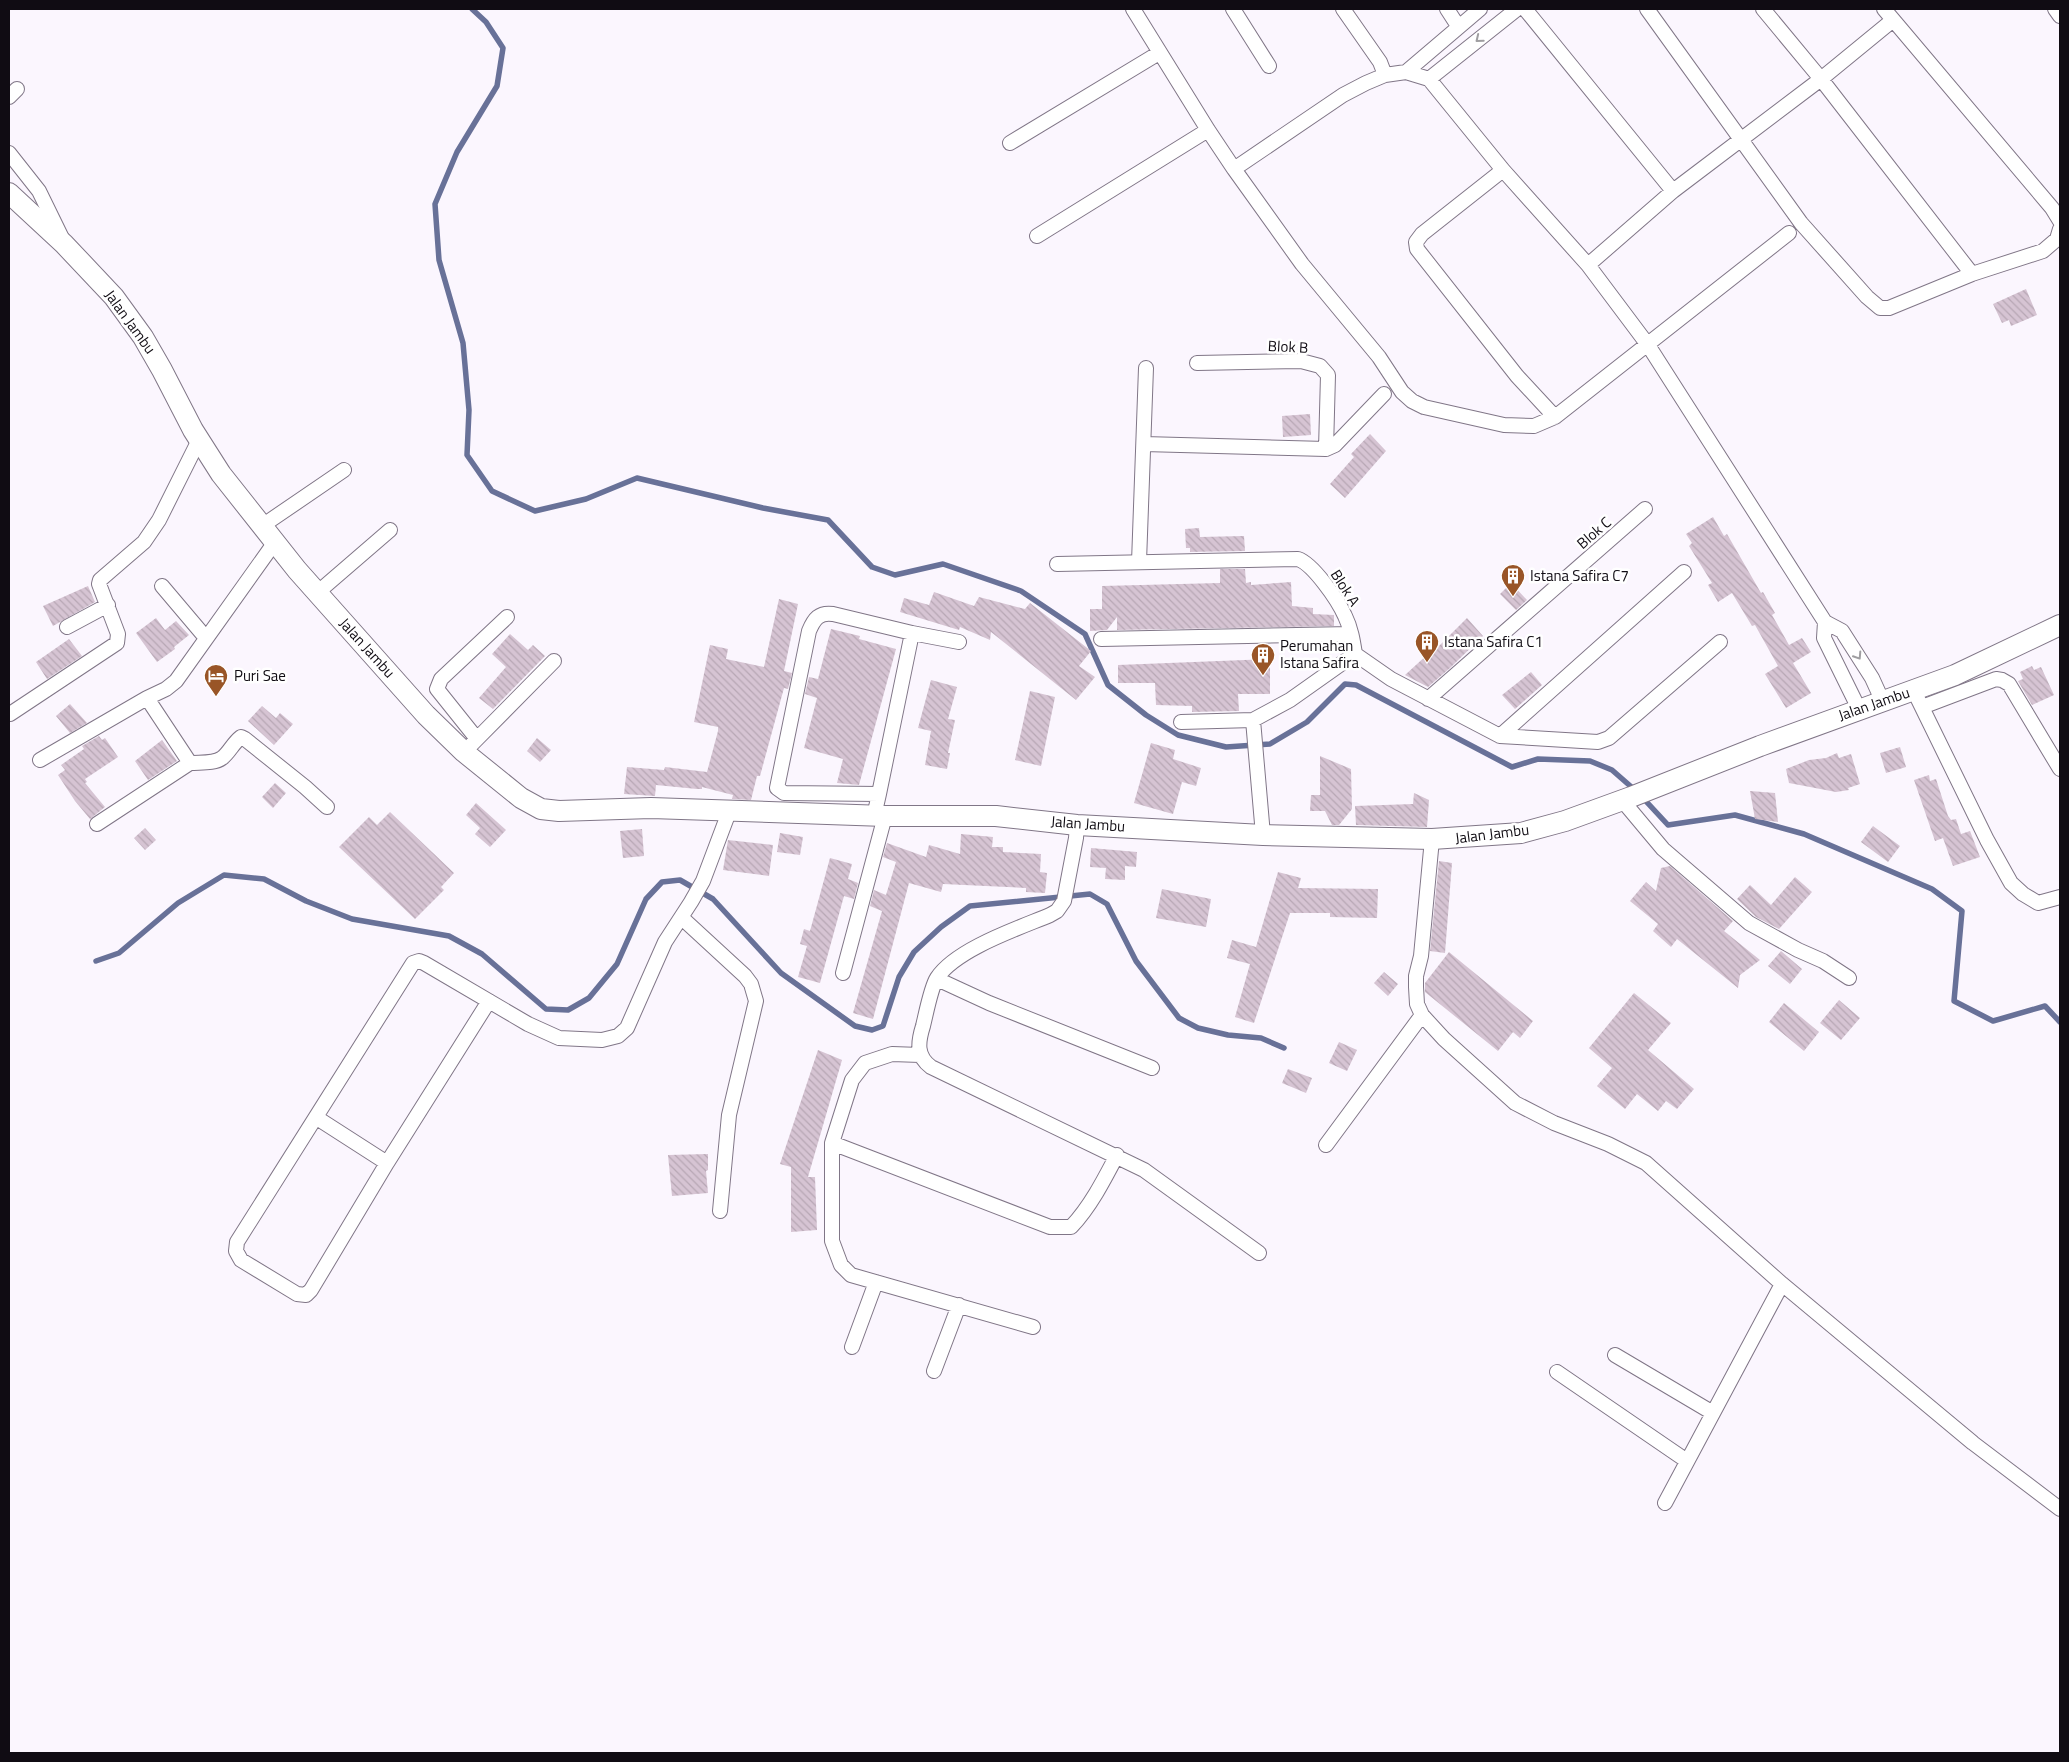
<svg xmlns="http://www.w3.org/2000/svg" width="2069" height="1762" viewBox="0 0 2069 1762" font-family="'Titillium Web',sans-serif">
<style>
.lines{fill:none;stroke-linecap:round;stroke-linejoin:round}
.stream{stroke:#687198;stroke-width:5.5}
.building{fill:url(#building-back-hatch)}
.street-casing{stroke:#807687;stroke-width:16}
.secondary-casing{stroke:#807687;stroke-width:22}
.street{stroke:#fff;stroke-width:14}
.secondary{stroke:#fff;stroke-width:20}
.oneway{stroke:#9f9ea1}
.labels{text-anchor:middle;stroke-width:5;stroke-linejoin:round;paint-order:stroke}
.street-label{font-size:15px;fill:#100c13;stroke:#fff}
.poi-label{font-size:15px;fill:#100c13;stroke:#fff;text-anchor:start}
</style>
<defs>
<pattern id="building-back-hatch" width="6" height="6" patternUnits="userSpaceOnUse" patternTransform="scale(1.25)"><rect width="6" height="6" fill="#d6c4d3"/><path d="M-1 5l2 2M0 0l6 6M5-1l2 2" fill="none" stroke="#b7a7b4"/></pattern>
</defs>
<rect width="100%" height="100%" fill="#fbf6fe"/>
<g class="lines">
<!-- stream -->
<path class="stream" d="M 472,9 L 486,22 L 503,48 L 497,86 L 457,152 L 435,204 L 439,260 L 463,343 L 469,410 L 467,455 L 492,491 L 535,511 L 586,499 L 637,478 L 763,508 L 828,520 L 872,567 L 895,575 L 943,564 L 1021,591 L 1085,634 L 1108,685 L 1146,715 L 1178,735 L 1226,747 L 1270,744 L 1307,722 L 1345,684 L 1356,685 L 1512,767 L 1538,759 L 1590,761 L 1612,770 L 1636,791
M 1643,798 L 1668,825 L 1735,815 L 1804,834 L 1932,889 L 1962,911 L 1954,1001 L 1993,1021 L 2045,1006 L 2060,1022
M 96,961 L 119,953 L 178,903 L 224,875 L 264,879 L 306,901 L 352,919 L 449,936 L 482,954 L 546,1009 L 568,1010 L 589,998 L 617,964 L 646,899 L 662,882 L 680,880 L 713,899 L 781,973 L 855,1026 L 872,1030 L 883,1026 L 899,977 L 914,952 L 941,927 L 970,906 L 1090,894 L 1107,904 L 1136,961 L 1179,1018 L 1198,1028 L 1228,1035 L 1261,1038 L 1284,1048"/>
</g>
<!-- building -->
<path class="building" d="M 2026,289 L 2037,315 L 2011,326 L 2009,320 L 2002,323 L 1993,304 Z
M 1310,414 L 1311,435 L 1283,437 L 1282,416 Z
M 1370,434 L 1386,451 L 1345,498 L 1330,484 L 1354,457 L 1351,454 Z
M 1713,517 L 1724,536 L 1727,534 L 1761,593 L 1763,592 L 1775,613 L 1772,615 L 1789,645 L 1802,638 L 1811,652 L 1793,663 L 1811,693 L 1786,708 L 1765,674 L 1778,666 L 1755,625 L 1752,626 L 1732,593 L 1718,602 L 1708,585 L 1712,583 L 1689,546 L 1692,543 L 1686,534 Z
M 1199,528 L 1200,537 L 1244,536 L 1245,551 L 1190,552 L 1190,548 L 1186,548 L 1185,529 Z
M 1220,569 L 1245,569 L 1246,583 L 1251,582 L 1251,585 L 1291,582 L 1292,606 L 1313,608 L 1313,614 L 1334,615 L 1334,626 L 1117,630 L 1117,617 L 1107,630 L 1090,631 L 1090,609 L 1102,609 L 1102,586 L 1220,583 Z
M 1511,583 L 1527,600 L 1516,610 L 1500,594 Z
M 88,586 L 95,602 L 53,626 L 43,606 Z
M 934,592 L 974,606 L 979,597 L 1025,609 L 1030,603 L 1091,651 L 1079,666 L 1095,677 L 1076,700 L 991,632 L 990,640 L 960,627 L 959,630 L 900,612 L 904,598 L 929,605 Z
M 779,599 L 798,604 L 784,671 L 792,673 L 788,689 L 784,688 L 760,776 L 757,776 L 751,800 L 732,799 L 733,795 L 702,787 L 702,789 L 697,789 L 656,785 L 655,796 L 624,794 L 627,767 L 664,770 L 665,767 L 707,772 L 718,731 L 718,727 L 694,722 L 710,645 L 728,649 L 726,659 L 764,667 Z
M 156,618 L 165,630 L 176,621 L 189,635 L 174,647 L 175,649 L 157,662 L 136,633 Z
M 1467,618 L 1483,636 L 1450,668 L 1428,687 L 1405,675 L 1428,654 L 1430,655 Z
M 831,629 L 860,636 L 859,639 L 896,649 L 859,785 L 837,783 L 843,759 L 804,748 L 817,698 L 805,694 L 809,677 L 818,679 Z
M 510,634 L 528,650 L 533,645 L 545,656 L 493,709 L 479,698 L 506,667 L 492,654 Z
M 69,639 L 82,656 L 47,679 L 36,662 Z
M 1270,659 L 1270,694 L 1238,694 L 1239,711 L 1192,712 L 1192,706 L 1156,705 L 1155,683 L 1118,683 L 1118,665 Z
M 2032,666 L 2034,670 L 2041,667 L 2054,695 L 2032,705 L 2018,681 L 2023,679 L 2020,672 Z
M 1531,672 L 1542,685 L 1515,709 L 1502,695 Z
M 931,680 L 957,687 L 948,719 L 955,720 L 948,753 L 950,753 L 947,769 L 925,765 L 931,731 L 918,728 Z
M 1030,691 L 1055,697 L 1041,766 L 1015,760 Z
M 70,704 L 87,723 L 70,733 L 56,716 Z
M 262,706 L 276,718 L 280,713 L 293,724 L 274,745 L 248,721 Z
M 99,736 L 102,740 L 105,738 L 118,757 L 85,779 L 87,782 L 85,783 L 105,807 L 90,819 L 75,801 L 58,775 L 65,770 L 61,765 L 84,749 L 82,746 Z
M 537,738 L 551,750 L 540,762 L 527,751 Z
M 162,740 L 177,761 L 148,780 L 135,761 Z
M 1151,743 L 1175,750 L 1173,759 L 1201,768 L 1196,786 L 1182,782 L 1173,814 L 1134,803 Z
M 1900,747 L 1906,767 L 1886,773 L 1880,753 Z
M 1837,753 L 1839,758 L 1851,754 L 1860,784 L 1848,788 L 1849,790 L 1836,792 L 1789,783 L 1786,769 L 1809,760 L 1826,758 Z
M 1320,756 L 1351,769 L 1352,809 L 1339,825 L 1332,825 L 1325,811 L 1310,811 L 1311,795 L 1320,795 Z
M 1929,775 L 1930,781 L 1936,779 L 1948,816 L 1951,820 L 1956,819 L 1961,834 L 1970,831 L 1980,857 L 1953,866 L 1943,838 L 1935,841 L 1914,780 Z
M 275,783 L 286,793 L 273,808 L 262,797 Z
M 1750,791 L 1775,793 L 1778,822 L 1755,819 Z
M 1414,793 L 1429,800 L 1427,827 L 1356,825 L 1355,806 L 1413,804 Z
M 476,803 L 506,830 L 490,847 L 475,834 L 480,828 L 466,815 Z
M 390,812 L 454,873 L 441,887 L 444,890 L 415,919 L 339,847 L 369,817 L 377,825 Z
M 1873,826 L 1900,846 L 1888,862 L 1861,842 Z
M 145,828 L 156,840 L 145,850 L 134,838 Z
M 642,829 L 644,856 L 623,858 L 620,831 Z
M 780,833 L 803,837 L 800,855 L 777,852 Z
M 961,834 L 993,837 L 992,847 L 1003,847 L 1003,852 L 1041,854 L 1040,872 L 1047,873 L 1045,893 L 1026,892 L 1026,888 L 943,884 L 941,892 L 909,883 L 873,1019 L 853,1013 L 882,911 L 870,906 L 874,890 L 886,895 L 896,862 L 883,857 L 887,843 L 926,857 L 929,845 L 960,854 Z
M 728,840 L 773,845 L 769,876 L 723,870 Z
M 1091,848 L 1137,852 L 1136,867 L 1125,866 L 1125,880 L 1105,879 L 1106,868 L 1090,867 Z
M 830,858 L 852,864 L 848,879 L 858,883 L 854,899 L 844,896 L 820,983 L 798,977 L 807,946 L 800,944 L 804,929 L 810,931 Z
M 1439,861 L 1452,863 L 1445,953 L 1430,951 Z
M 1670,866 L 1733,921 L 1724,931 L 1760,960 L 1740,975 L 1738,988 L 1677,939 L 1671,947 L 1653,931 L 1658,924 L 1630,901 L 1646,882 L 1656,891 L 1661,868 Z
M 1278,872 L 1301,878 L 1298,888 L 1378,889 L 1377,918 L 1330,917 L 1330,913 L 1290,913 L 1254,1023 L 1235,1017 L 1250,964 L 1227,958 L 1232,940 L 1256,947 Z
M 1795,877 L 1812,892 L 1779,929 L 1756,917 L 1737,899 L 1750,885 L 1771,905 Z
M 1162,889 L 1211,899 L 1206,927 L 1156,918 Z
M 1781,951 L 1802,969 L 1790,984 L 1768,966 Z
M 1449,952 L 1533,1021 L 1520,1038 L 1513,1032 L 1498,1051 L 1425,992 L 1425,983 Z
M 1384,972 L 1398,984 L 1388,996 L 1374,983 Z
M 1634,993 L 1671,1023 L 1648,1050 L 1694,1089 L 1677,1109 L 1666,1101 L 1658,1111 L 1637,1094 L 1625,1109 L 1597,1086 L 1612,1068 L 1589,1048 Z
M 1839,1000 L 1860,1018 L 1841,1040 L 1820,1023 Z
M 1784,1003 L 1819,1032 L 1804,1051 L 1769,1022 Z
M 1339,1042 L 1357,1050 L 1347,1071 L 1329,1063 Z
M 818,1050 L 842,1060 L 808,1177 L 815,1177 L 817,1230 L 791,1232 L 791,1167 L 780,1164 Z
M 1288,1069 L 1312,1078 L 1306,1093 L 1282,1083 Z
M 708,1154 L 708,1170 L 706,1171 L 708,1193 L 672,1196 L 668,1155 Z"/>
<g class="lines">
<!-- street casing -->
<g class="street-casing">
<path id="street" d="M 1133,9 L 1208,130 L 1234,169 L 1302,264 L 1379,357 L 1402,392 L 1412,401 L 1424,407 L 1504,425 L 1534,426 L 1555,417
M 1233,9 L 1269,66
M 1343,9 L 1380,62 L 1385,75
M 1447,9 L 1458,26
M 1525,9 L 1673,191
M 1647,9 L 1801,223 L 1867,297 L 1880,308 L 1889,308 L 1972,274 L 2043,251 L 2057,239 L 2060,229
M 1763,9 L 1821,79 L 1972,274
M 1884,9 L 2052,208 L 2060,221
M 2055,9 L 2060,16
M 1406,72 L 1480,9
M 1429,79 L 1517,9
M 9,97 L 17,89
M 1010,143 L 1159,53
M 9,153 L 39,191 L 61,236
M 1234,169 L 1343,95 L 1366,83 L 1385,75 L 1406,72 L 1429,79 L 1503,170 L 1588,265 L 1648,345 L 1825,622 L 1842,631 L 1872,678 L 1882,700
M 1503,170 L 1422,234 L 1416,242 L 1417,249 L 1517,376 L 1555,417 L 1789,233
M 1037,236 L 1208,130
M 1588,265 L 1673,191 L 1821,79 L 1893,20
M 1144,444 L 1326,449 L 1328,375 L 1320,366 L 1301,361 L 1197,363
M 1326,449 L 1335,445 L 1384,394
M 262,526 L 344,470
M 1139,562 L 1146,368
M 1057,564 L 1298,559 C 1313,564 1338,600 1345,616 C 1351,628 1353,641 1355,654 L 1290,700 L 1253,720 L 1181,722
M 162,586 L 206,638
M 317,593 L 390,530
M 1825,622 L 1824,638 L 1859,709
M 67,627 L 108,605
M 912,633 L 959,642
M 1101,639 L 1351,634
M 1355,654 L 1391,679 L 1500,736 L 1598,742 L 1609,738 L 1720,642
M 1914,691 L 1987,840 L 2011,883 L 2023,894 L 2038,903 L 2060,897
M 147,698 L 190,763 C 200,762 214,764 222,758 C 229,753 233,743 241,737 L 245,739 L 305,787 L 327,807
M 1428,699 L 1645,509
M 1922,707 L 1996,679 L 2002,680 L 2009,684 L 2060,769
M 10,714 L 117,643 L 118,634 L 99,584 L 100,580 L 144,542 L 159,520 L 199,440
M 1253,720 L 1263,835
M 1500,736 L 1684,572
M 477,739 L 437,689 L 441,679 L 507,617
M 472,744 L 554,661
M 40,760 L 147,698 L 166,689 L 176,681 L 275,542
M 1622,800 L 1663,849 L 1749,923 L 1798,950 L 1823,961 L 1849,978
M 874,816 L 879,794 L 912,633 L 833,614 C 819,612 814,619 809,631 L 777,788 L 784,793 L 879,794
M 97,824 L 190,763
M 1077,825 L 1076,838 L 1064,901 L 1057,911 L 1050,915 C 1019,928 956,949 937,978 C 931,987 926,1014 923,1026 C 918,1042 916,1056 931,1067 L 1144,1170 L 1259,1253
M 1432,839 L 1421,956 L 1416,976 L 1416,987 L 1417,1004 L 1422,1015 L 1444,1039 L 1515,1103 L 1554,1123 L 1608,1144 L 1646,1163 L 1782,1284 L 1973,1443 L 2060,1509
M 682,918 L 745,976 L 751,984 L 756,1001 L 729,1115 L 720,1211
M 843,973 L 885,816
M 937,979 L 989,1003 L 1152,1068
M 489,1001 L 387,1163 L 311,1290 L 306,1295 L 297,1294 L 241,1260 L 236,1251 L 237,1242 L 413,963 L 419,961 L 424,963 L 528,1024 L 559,1038 L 602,1040 L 618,1036 L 627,1028 L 665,942 L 691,902 L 703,881 L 729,812
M 920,1055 L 892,1054 L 865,1063 L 852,1080 L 832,1143 L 832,1241 L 841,1265 L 851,1275 L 1033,1327
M 317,1118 L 387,1163
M 832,1143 L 1050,1227 L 1071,1227 C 1090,1207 1104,1180 1117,1155
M 1326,1145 L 1422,1015
M 852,1347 L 876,1282
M 1615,1355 L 1713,1413
M 934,1371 L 959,1305
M 1557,1372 L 1687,1461
M 1665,1503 L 1782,1284"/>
</g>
<!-- secondary casing -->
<g class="secondary-casing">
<path id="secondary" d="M 9,193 L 64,244 L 114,297 L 143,337 L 162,370 L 193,430 L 221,474 L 297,570 L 426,715 L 464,752 L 521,798 L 541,809 L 559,811 L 651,808 L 885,816 L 996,816 L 1077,825 L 1263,835 L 1432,839 L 1521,833 L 1565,821 L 1631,797 L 1760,746 L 1955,675 L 2060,625"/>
</g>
<!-- street -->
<use href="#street" class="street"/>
<!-- secondary -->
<use href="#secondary" class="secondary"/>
</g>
<!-- one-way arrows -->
<defs><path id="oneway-chevron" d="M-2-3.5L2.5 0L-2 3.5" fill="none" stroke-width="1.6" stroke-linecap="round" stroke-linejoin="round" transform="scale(1.25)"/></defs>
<g class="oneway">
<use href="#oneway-chevron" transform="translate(1479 39) rotate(141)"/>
<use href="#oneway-chevron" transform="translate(1858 656) rotate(57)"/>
</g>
<!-- icons -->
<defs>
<g id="building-pin" transform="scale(1.25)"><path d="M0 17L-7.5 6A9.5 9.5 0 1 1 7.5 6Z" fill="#995527" stroke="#fff"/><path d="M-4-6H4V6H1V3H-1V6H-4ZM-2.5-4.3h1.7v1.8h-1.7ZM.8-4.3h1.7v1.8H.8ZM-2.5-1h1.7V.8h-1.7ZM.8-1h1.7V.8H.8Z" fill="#fff"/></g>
<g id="hotel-pin" transform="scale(1.25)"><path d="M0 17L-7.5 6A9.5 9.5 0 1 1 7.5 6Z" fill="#995527" stroke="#fff"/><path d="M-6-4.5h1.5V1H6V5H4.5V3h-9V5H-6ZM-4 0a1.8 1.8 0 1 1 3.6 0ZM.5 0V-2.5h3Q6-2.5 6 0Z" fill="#fff"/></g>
</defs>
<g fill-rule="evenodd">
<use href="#building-pin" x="1513" y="576"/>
<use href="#building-pin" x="1427" y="642"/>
<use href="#building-pin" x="1263" y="655"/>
<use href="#hotel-pin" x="216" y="676"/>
</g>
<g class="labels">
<!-- street labels -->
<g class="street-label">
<text transform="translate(130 322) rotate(54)" y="5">Jalan Jambu</text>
<text transform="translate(1288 347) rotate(3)" y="5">Blok B</text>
<text transform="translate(1594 533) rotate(-41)" y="5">Blok C</text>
<text transform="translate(1345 588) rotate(57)" y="5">Blok A</text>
<text transform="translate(367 648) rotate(48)" y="5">Jalan Jambu</text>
<text transform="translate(1874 704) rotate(-19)" y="5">Jalan Jambu</text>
<text transform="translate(1088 824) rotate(4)" y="5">Jalan Jambu</text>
<text transform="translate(1492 834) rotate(-7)" y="5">Jalan Jambu</text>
</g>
<!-- poi labels -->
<g class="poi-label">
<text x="1530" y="581">Istana Safira C7</text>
<text x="1444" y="647">Istana Safira C1</text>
<text x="1280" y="651">Perumahan<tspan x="1280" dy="17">Istana Safira</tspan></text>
<text x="234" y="681">Puri Sae</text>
</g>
</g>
<!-- border -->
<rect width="2069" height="1762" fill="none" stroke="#100c13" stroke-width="20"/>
</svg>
